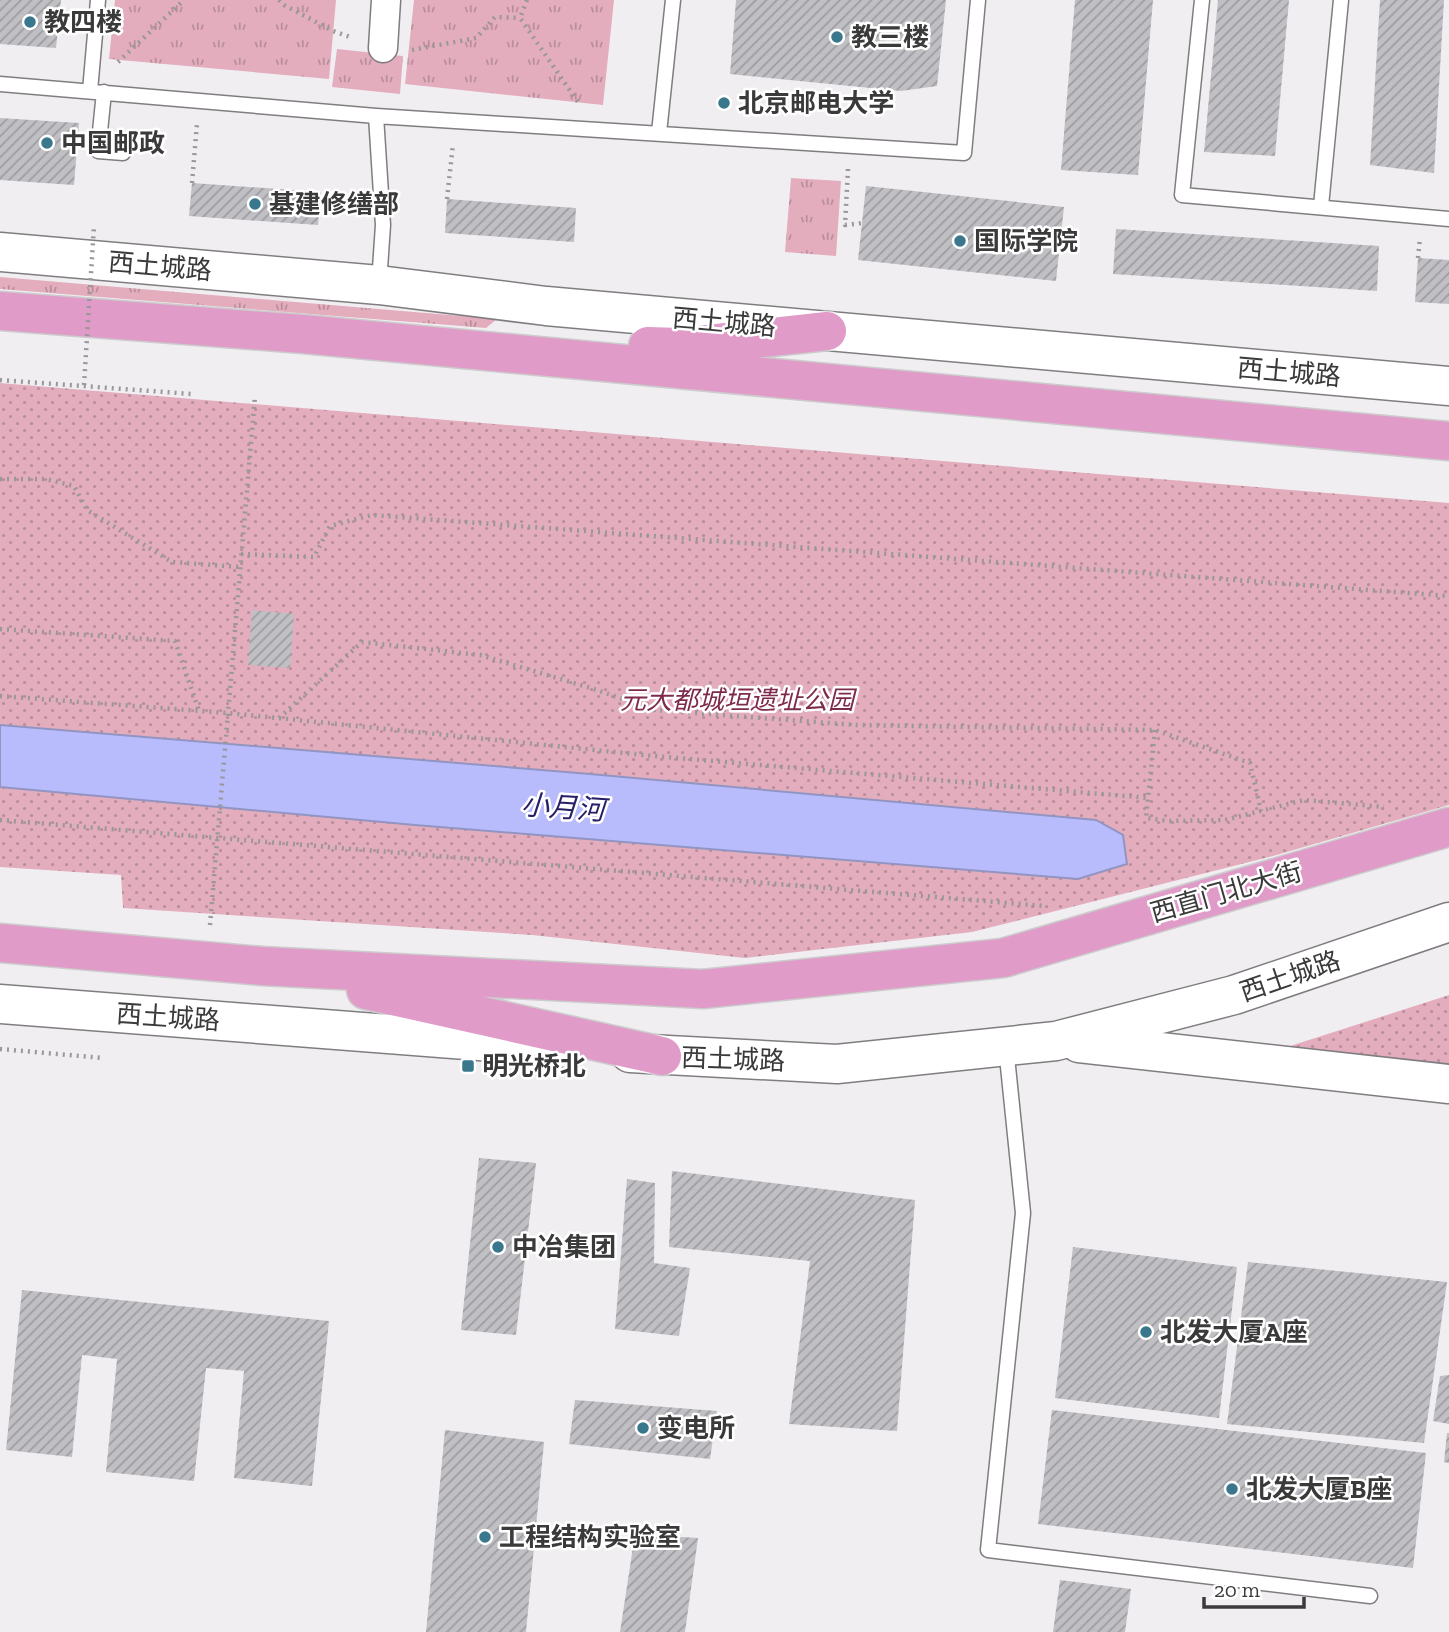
<svg xmlns="http://www.w3.org/2000/svg" width="1449" height="1632" viewBox="0 0 1449 1632" font-family="'Zilla Slab','Noto Sans SC',serif">
<style>
.grass{fill:url(#grass-tufts)}
.park{fill:url(#park-dots)}
.water{fill:#b8bcfc;stroke:#9295c2;stroke-width:2}
.building{fill:url(#building-hatch)}
.lines{fill:none;stroke-linecap:round;stroke-linejoin:round}
.lane-casing{stroke:#807d80;stroke-width:17}
.street-casing{stroke:#807d80;stroke-width:31}
.secondary-casing{stroke:#807d80;stroke-width:41}
.highway-casing{stroke:#ccc;stroke-width:41}
.path{stroke:#999799;stroke-width:4.5;stroke-dasharray:2 5;stroke-linecap:butt}
.lane{stroke:#fff;stroke-width:14}
.street{stroke:#fff;stroke-width:28}
.secondary{stroke:#fff;stroke-width:38}
.highway{stroke:#e09bc9;stroke-width:38}
.path-bridge{stroke:#999799;stroke-width:4.5;stroke-dasharray:2 5;stroke-linecap:butt}
.poi-dot{fill:#38778c;stroke:#fff;stroke-width:2.5}
.labels{text-anchor:middle;stroke-width:5;stroke-linejoin:round;paint-order:stroke}
.poi-label{font-size:26px;font-weight:bold;fill:#3b3a3b;stroke:#fff;text-anchor:start}
.street-label{font-size:26px;fill:#3b3a3b;stroke:#fff}
.park-label{font-size:26px;font-style:italic;fill:#7e2a4b;stroke:#fff}
.water-label{font-size:28px;font-style:italic;fill:#272067;stroke:#fff}
</style>
<defs>
<pattern id="grass-tufts" width="24" height="20" patternUnits="userSpaceOnUse" patternTransform="scale(1.75)"><rect width="24" height="20" fill="#e3adbd"/><path d="M3 7l-1-3M5 7V3M7 7l1-3M15 17l-1-3M17 17v-4M19 17l1-3" fill="none" stroke="#b98e9b"/></pattern>
<pattern id="park-dots" width="8" height="8" patternUnits="userSpaceOnUse" patternTransform="scale(1.75)"><rect width="8" height="8" fill="#e3adbd"/><path d="M2 2h.1M6 6h.1" fill="none" stroke="#b98e9b" stroke-width="1.8" stroke-linecap="round"/></pattern>
<pattern id="building-hatch" width="6" height="6" patternUnits="userSpaceOnUse" patternTransform="scale(1.75)"><rect width="6" height="6" fill="#c0bfc3"/><path d="M-1 1l2-2M0 6l6-6M5 7l2-2" fill="none" stroke="#9d9ca0"/></pattern>
</defs>
<rect width="100%" height="100%" fill="#f1eef2"/>
<!-- grass -->
<path class="grass" d="M 115,0 L 336,0 L 329,79 L 109,59 Z
M 414,0 L 614,0 L 603,105 L 405,84 Z
M 337,49 L 403,56 L 400,94 L 332,87 Z
M 791,178 L 841,181 L 836,256 L 785,252 Z
M 0,277 L 497,319 L 486,328 L 0,289 Z"/>
<!-- park -->
<path class="park" d="M 0,383 L 1449,503 L 1449,805 L 1273,856 L 972,932 L 745,958 L 532,935 L 123,908 L 121,875 L 0,867 Z
M 1449,995 L 1449,1065 L 1284,1048 Z"/>
<!-- water -->
<path class="water" d="M 0,725 L 590,774 L 1096,820 L 1123,835 L 1127,864 L 1078,879 L 415,825 L 0,787 Z"/>
<!-- building -->
<path class="building" d="M 0,0 L 61,0 L 56,48 L 0,44 Z
M 736,0 L 946,0 L 937,86 L 901,91 L 730,74 Z
M 1075,0 L 1153,0 L 1138,175 L 1061,170 Z
M 1218,0 L 1289,0 L 1275,156 L 1204,152 Z
M 1380,0 L 1444,0 L 1434,173 L 1370,165 Z
M 0,118 L 79,123 L 74,185 L 0,180 Z
M 192,183 L 321,192 L 318,225 L 189,216 Z
M 866,186 L 1064,207 L 1056,281 L 858,260 Z
M 447,199 L 576,208 L 574,242 L 445,233 Z
M 1116,229 L 1379,246 L 1377,291 L 1113,274 Z
M 1418,258 L 1449,260 L 1449,304 L 1415,302 Z
M 252,610 L 294,614 L 290,668 L 248,665 Z
M 479,1158 L 536,1163 L 516,1335 L 461,1330 Z
M 672,1171 L 915,1200 L 897,1431 L 789,1424 L 810,1261 L 669,1247 Z
M 627,1179 L 655,1183 L 654,1263 L 690,1268 L 679,1336 L 615,1329 Z
M 1073,1247 L 1237,1267 L 1219,1418 L 1055,1398 Z
M 1248,1262 L 1447,1282 L 1424,1443 L 1227,1424 Z
M 22,1290 L 329,1321 L 312,1486 L 234,1478 L 244,1371 L 206,1368 L 194,1481 L 106,1472 L 117,1359 L 82,1355 L 72,1457 L 6,1450 Z
M 1449,1375 L 1449,1424 L 1433,1421 L 1440,1376 Z
M 575,1400 L 717,1411 L 710,1459 L 569,1444 Z
M 1052,1410 L 1426,1453 L 1413,1568 L 1038,1524 Z
M 445,1430 L 544,1442 L 526,1632 L 426,1632 Z
M 1447,1433 L 1449,1433 L 1449,1463 L 1444,1462 Z
M 635,1534 L 698,1538 L 685,1632 L 620,1632 Z
M 1060,1580 L 1131,1589 L 1125,1632 L 1053,1632 Z"/>
<g class="lines">
<!-- lane casing -->
<g class="lane-casing">
<path id="lane" d="M 1202,0 L 1182,195 L 1449,219
M 0,84 L 376,116 L 964,153 L 978,0
M 90,91 L 98,0
M 104,92 L 98,151 L 123,153
M 376,116 L 383,225 L 379,283
M 659,133 L 673,0
M 1321,206 L 1341,0
M 1006,1047 L 1023,1213 L 988,1550 L 1370,1596"/>
</g>
<!-- street casing -->
<g class="street-casing">
<path id="street" d="M 383,48 L 386,0"/>
</g>
<!-- secondary casing -->
<g class="secondary-casing">
<path id="secondary" d="M 0,252 L 379,285 L 546,306 L 1449,386
M 0,1004 L 570,1048
M 1079,1043 L 1449,1084
M 630,1053 L 837,1064 L 1056,1041 L 1234,995 L 1449,922"/>
</g>
<!-- highway casing -->
<g class="highway-casing">
<path id="highway" d="M 0,311 L 303,334 L 1449,441
M 648,346 L 680,347 L 827,331
M 0,943 L 262,966 L 703,989 L 1003,958 L 1449,827
M 366,990 L 662,1056"/>
</g>
<!-- path -->
<path class="path" d="M 279,0 L 284,5 L 333,31 L 353,38
M 527,0 L 520,18 L 578,102
M 412,50 L 476,38 L 495,17 L 520,18
M 118,62 L 184,0
M 848,169 L 845,225 L 862,223
M 192,183 L 197,124
M 447,199 L 453,144
M 1418,258 L 1420,238
M 0,380 L 192,394
M 0,479 L 46,479 L 74,486 L 87,510 L 172,562 L 240,567
M 241,554 L 314,557 L 330,526 L 372,515 L 1449,596
M 0,629 L 175,641 L 199,711
M 0,696 L 228,713 L 654,756 L 1149,798
M 279,718 L 362,642 L 480,655 L 594,689 L 654,710 L 856,725 L 1155,730 L 1250,763 L 1261,811
M 1155,730 L 1146,818 L 1169,821 L 1225,820 L 1304,800 L 1384,807
M 0,820 L 1045,906
M 210,925 L 255,396
M 0,1049 L 103,1058"/>
<!-- lane -->
<use href="#lane" class="lane"/>
<!-- street -->
<use href="#street" class="street"/>
<!-- secondary -->
<use href="#secondary" class="secondary"/>
<!-- highway -->
<use href="#highway" class="highway"/>
<!-- path-bridge -->
<path class="path-bridge" d="M 84,385 L 94,226"/>
</g>
<!-- markers -->
<g class="poi-dot">
<circle cx="30" cy="22" r="7"/>
<circle cx="837" cy="37" r="7"/>
<circle cx="724" cy="103" r="7"/>
<circle cx="47" cy="143" r="7"/>
<circle cx="255" cy="204" r="7"/>
<circle cx="960" cy="241" r="7"/>
<rect x="461" y="1059" width="14" height="14" rx="3.5"/>
<circle cx="498" cy="1247" r="7"/>
<circle cx="1146" cy="1332" r="7"/>
<circle cx="643" cy="1428" r="7"/>
<circle cx="1232" cy="1489" r="7"/>
<circle cx="485" cy="1537" r="7"/>
</g>
<g class="labels">
<!-- poi labels -->
<g class="poi-label">
<text x="44" y="31">教四楼</text>
<text x="851" y="46">教三楼</text>
<text x="738" y="112">北京邮电大学</text>
<text x="61" y="152">中国邮政</text>
<text x="269" y="213">基建修缮部</text>
<text x="974" y="250">国际学院</text>
<text x="482" y="1075">明光桥北</text>
<text x="512" y="1256">中冶集团</text>
<text x="1160" y="1341">北发大厦A座</text>
<text x="657" y="1437">变电所</text>
<text x="1246" y="1498">北发大厦B座</text>
<text x="499" y="1546">工程结构实验室</text>
</g>
<!-- street labels -->
<g class="street-label">
<text transform="translate(160 266) rotate(5)" y="9">西土城路</text>
<text transform="translate(724 322) rotate(5)" y="9">西土城路</text>
<text transform="translate(1289 372) rotate(5)" y="9">西土城路</text>
<text transform="translate(1226 892) rotate(-16)" y="9">西直门北大街</text>
<text transform="translate(1290 976) rotate(-19)" y="9">西土城路</text>
<text transform="translate(168 1017) rotate(4)" y="9">西土城路</text>
<text transform="translate(733 1059) rotate(2)" y="9">西土城路</text>
</g>
<!-- park labels -->
<g class="park-label">
<text x="737" y="709">元大都城垣遗址公园</text>
</g>
<!-- water labels -->
<g class="water-label">
<text transform="translate(563 807) rotate(4)" y="10">小月河</text>
</g>
</g>
<!-- scale -->
<path d="M1204 1597v10h100v-10" fill="none" stroke="#3b3a3b" stroke-width="3.5"/>
<text x="1214" y="1597" font-size="21" fill="#3b3a3b" stroke="#ffffff" stroke-width="5" paint-order="stroke">20 m</text>
</svg>
